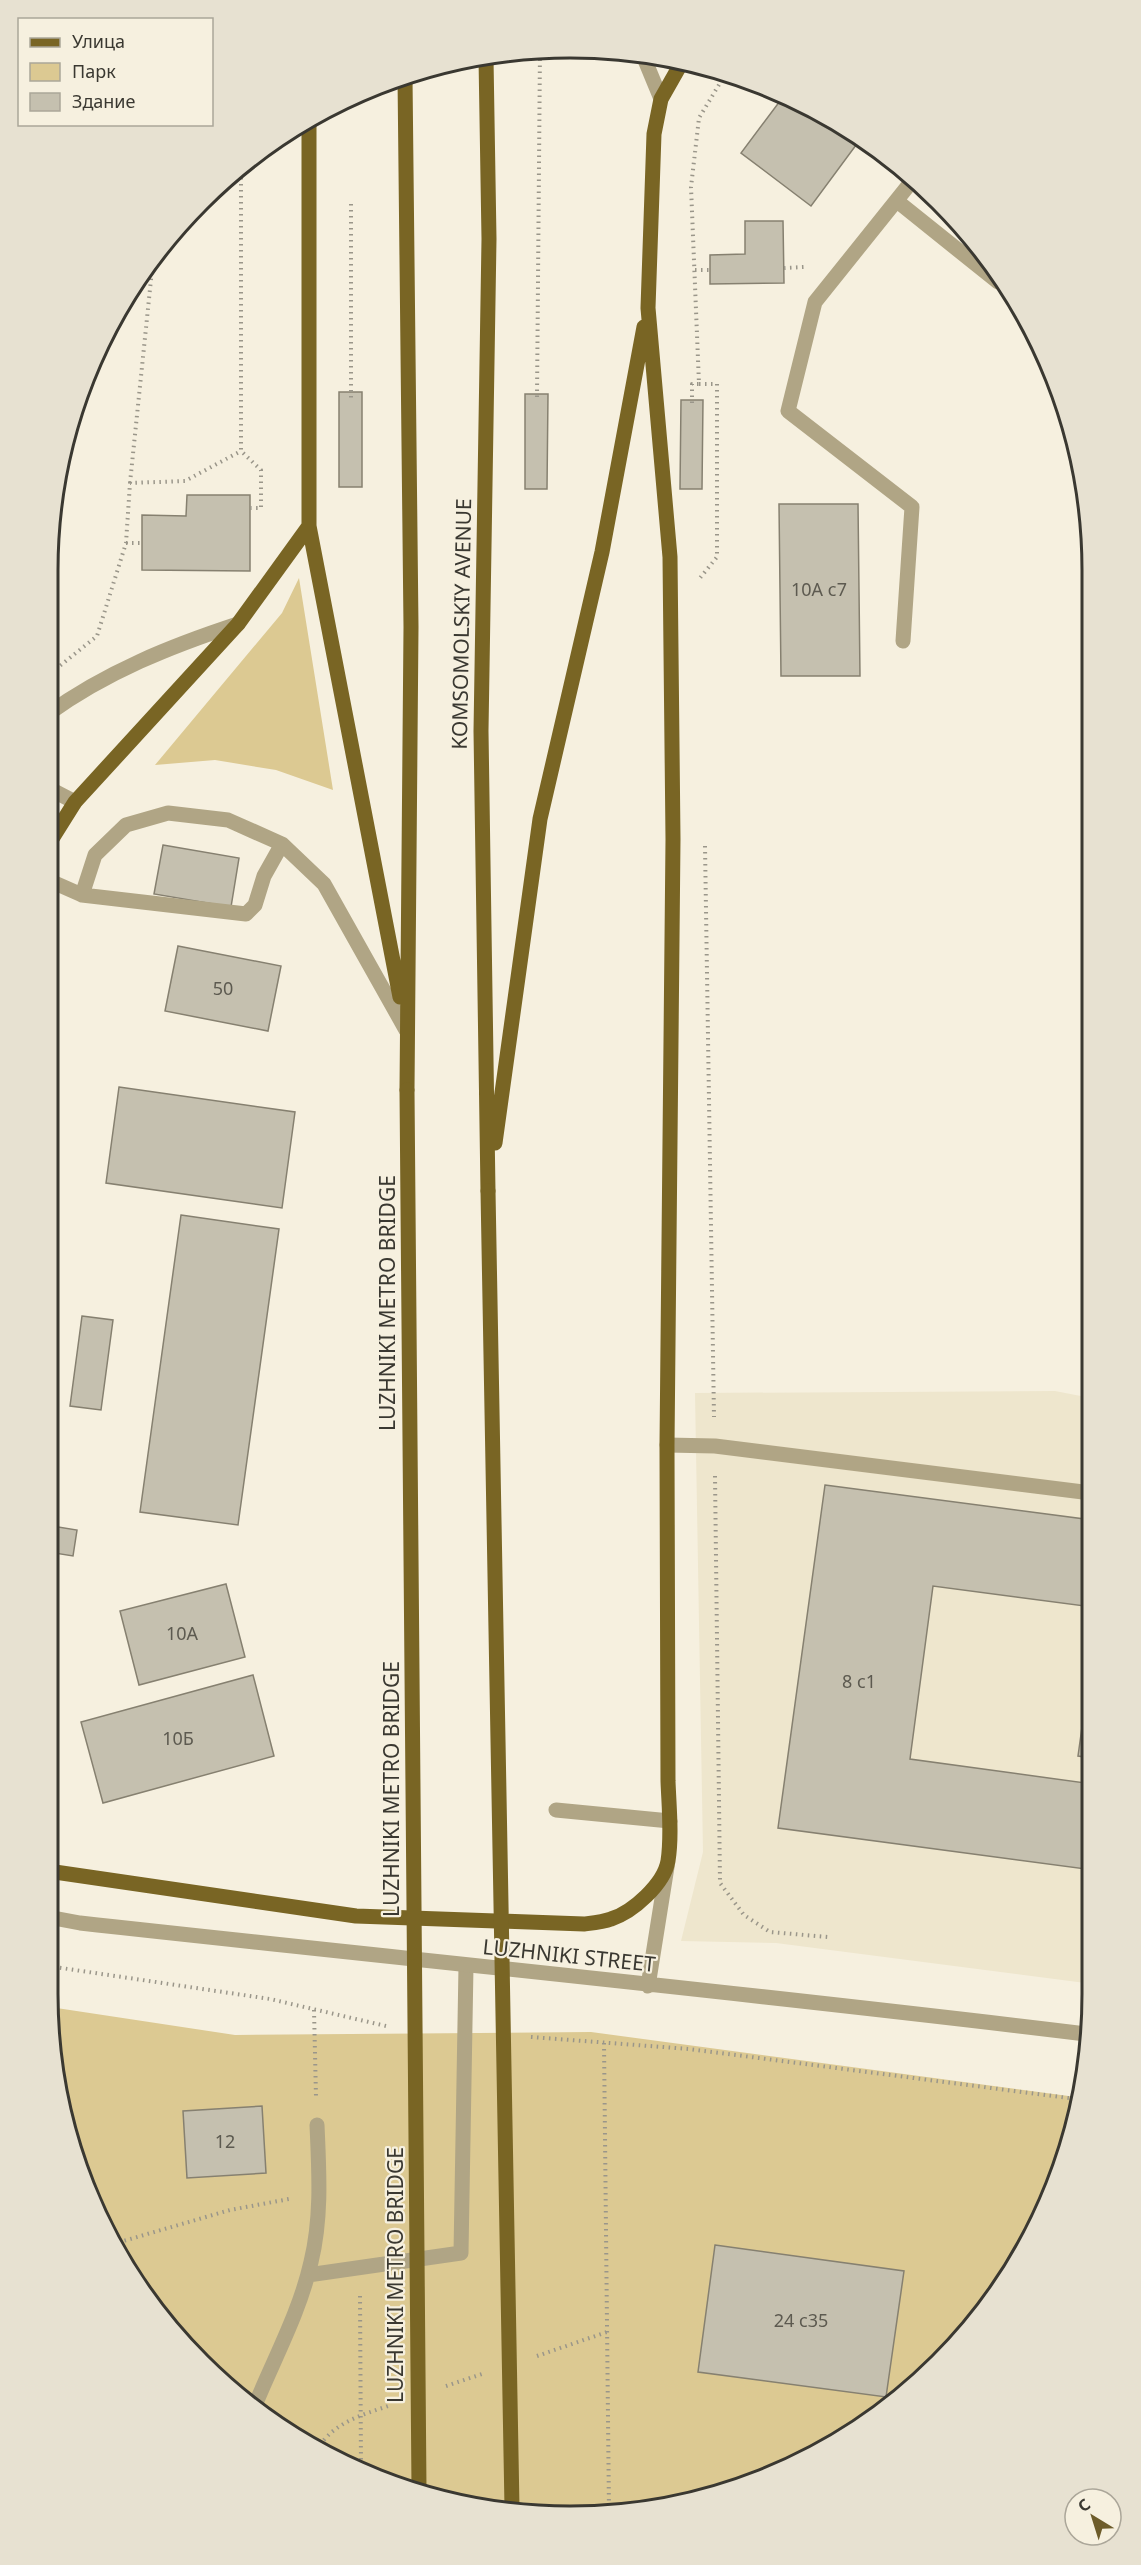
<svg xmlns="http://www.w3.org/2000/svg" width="1141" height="2565" viewBox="0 0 1141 2565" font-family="'Noto Sans',sans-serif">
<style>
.built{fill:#eee6cd}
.green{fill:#dcc992}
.building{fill:#c5c0af;stroke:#868070;stroke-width:1.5}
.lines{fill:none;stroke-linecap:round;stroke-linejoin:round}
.path{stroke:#9a968a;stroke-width:4;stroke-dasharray:1.5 4.5;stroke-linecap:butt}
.lane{stroke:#b0a585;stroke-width:15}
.street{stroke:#b0a585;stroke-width:15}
.primary{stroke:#796524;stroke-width:15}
.primary-bridge{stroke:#796524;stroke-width:15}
.labels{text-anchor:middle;stroke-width:4.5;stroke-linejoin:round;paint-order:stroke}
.number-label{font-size:18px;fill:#5d5a50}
.street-label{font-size:21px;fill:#3a3831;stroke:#f6f0df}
.rim{fill:none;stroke:#3a3831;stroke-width:3}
</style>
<rect width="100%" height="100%" fill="#f6f0df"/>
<!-- built -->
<path class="built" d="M 1055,1391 L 1091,1398 L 1093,1984 L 776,1943 L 681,1941 L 703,1852 L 695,1393 Z"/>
<!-- green -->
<path class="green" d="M 299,578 L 333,790 L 276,770 L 215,760 L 155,765 L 282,613 Z
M 50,2007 L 235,2035 L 591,2032 L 1076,2097 L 1065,2163 L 1023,2255 L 964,2339 L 831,2447 L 738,2489 L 639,2512 L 469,2507 L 310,2447 L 177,2339 L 118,2255 L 76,2163 Z"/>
<!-- building -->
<path class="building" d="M 783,97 L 862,137 L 811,206 L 741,153 Z
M 745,221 L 783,221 L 784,283 L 710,284 L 710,255 L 745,254 Z
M 339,392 L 362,392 L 362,487 L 339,487 Z
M 525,394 L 548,394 L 547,489 L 525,489 Z
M 681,400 L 703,400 L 702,489 L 680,489 Z
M 187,495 L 250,495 L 250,571 L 142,570 L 142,515 L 186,516 Z
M 779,504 L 858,504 L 860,676 L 781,676 Z
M 163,845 L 239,858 L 231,907 L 154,894 Z
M 178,946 L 281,966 L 268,1031 L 165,1011 Z
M 119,1087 L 295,1112 L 282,1208 L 106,1183 Z
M 181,1215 L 279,1229 L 238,1525 L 140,1512 Z
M 82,1316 L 113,1320 L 101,1410 L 70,1406 Z
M 825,1485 L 1092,1520 L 1092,1607 L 933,1586 L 910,1759 L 1085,1783 L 1088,1758 L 1092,1758 L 1093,1870 L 778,1828 Z
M 52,1526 L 77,1530 L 73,1556 L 48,1552 Z
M 226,1584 L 245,1657 L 139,1685 L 120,1611 Z
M 1092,1655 L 1092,1758 L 1078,1756 Z
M 253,1675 L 274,1756 L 103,1803 L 81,1722 Z
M 262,2106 L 266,2173 L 187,2178 L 183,2111 Z
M 715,2245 L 904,2271 L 886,2397 L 698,2372 Z"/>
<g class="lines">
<!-- path -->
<path class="path" d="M 241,166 L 241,451 L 261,470 L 261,508 L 248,508
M 351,204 L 351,398
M 784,268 L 804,267
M 695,270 L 710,270
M 699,384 L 717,384 L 717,557 L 700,578
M 537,397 L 540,49
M 692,403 L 692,384 L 699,384 L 691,187 L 699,118 L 726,73
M 130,483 L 153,260
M 126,543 L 142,543
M 51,673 L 97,636 L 126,543 L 130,483 L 185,481 L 241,451
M 705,846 L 714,1417
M 715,1476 L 720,1883 L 744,1915 L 770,1932 L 828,1937
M 48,1966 L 270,1999 L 386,2026
M 314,2010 L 316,2097
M 531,2037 L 689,2049 L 1076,2099
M 604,2043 L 609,2512
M 113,2244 L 230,2210 L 289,2199
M 360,2296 L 361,2466
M 537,2356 L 607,2332
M 446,2386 L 482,2374
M 317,2450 C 333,2422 362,2415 391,2405"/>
<!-- lane -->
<path class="lane" d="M 642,53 L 661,99
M 897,201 L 998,282
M 903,641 L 912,507 L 788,411 L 815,302 L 912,181
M 48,714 C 106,672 171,646 238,624
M 48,788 L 75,802
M 48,880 L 82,895 L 246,914 L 255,905 L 264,876 L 282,844
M 82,895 L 95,855 L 126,825 L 168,813 L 228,820 L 282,844 L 324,884 L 406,1030
M 667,1445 L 715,1446 L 1091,1493
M 556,1810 L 670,1821
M 308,2275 L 461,2253 L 466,1966
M 256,2403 C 275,2357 300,2311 311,2262 C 322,2217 319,2171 317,2125"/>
<!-- street -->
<path class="street" d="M 48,1917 L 80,1923 C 415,1960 751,1993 1086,2034
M 648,1986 L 667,1867"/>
<!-- primary -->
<path class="primary" d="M 486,58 L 489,239 L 481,731 L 488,1191
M 405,77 L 411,627 L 407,1090
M 309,121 L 309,526 L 400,997
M 48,845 L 75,802 L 238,624 L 309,526
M 495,1143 L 540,819 L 602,552 L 644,327
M 48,1871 L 356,1916 L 584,1924 C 592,1923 603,1922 611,1919 C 633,1912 664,1884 668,1861 C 672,1835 669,1808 668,1781 L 667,1445 L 673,839 L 670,557 L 648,308 L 654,134 L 661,99 L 682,62"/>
<!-- primary-bridge -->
<path class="primary-bridge" d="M 407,1090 L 419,2488
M 488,1191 L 512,2508"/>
</g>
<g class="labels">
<!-- number labels -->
<g class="number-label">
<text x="819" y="596">10А с7</text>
<text x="223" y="995">50</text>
<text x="182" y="1640">10А</text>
<text x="859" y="1688">8 с1</text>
<text x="178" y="1745">10Б</text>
<text x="225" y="2148">12</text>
<text x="801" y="2327">24 с35</text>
</g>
<!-- street labels -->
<g class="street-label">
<text transform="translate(462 624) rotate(-89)" y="7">KOMSOMOLSKIY AVENUE</text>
<text transform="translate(388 1303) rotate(-90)" y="7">LUZHNIKI METRO BRIDGE</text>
<text transform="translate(392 1789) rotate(-90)" y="7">LUZHNIKI METRO BRIDGE</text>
<text transform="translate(569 1956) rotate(6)" y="7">LUZHNIKI STREET</text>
<text transform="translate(396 2275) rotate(-90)" y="7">LUZHNIKI METRO BRIDGE</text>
</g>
</g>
<!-- crop -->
<path d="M0 0H1141V2565H0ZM570 58H570A512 512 0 0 1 1082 570V1994A512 512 0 0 1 570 2506H570A512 512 0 0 1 58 1994V570A512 512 0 0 1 570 58Z" fill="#e7e1d1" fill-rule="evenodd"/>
<path class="rim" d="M570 58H570A512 512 0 0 1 1082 570V1994A512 512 0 0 1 570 2506H570A512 512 0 0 1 58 1994V570A512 512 0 0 1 570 58Z"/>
<!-- legend -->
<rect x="18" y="18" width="195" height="108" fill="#f6f0df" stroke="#aba699" stroke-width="1.5"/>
<rect x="30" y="38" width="30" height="9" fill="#796524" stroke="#aba699" stroke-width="1.5"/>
<text x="72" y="48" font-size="18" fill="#3a3831">Улица</text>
<rect x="30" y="63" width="30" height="18" fill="#dcc992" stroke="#aba699" stroke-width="1.5"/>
<text x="72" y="78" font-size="18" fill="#3a3831">Парк</text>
<rect x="30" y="93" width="30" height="18" fill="#c5c0af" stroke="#aba699" stroke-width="1.5"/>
<text x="72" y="108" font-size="18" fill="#3a3831">Здание</text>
<!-- north arrow -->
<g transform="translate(1093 2517) rotate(322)"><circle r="28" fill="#f6f0df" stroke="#aba699" stroke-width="1.5"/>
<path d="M0-4.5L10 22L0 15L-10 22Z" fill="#6d5c2a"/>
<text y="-9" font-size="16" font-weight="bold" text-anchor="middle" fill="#3a3831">С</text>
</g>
</svg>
